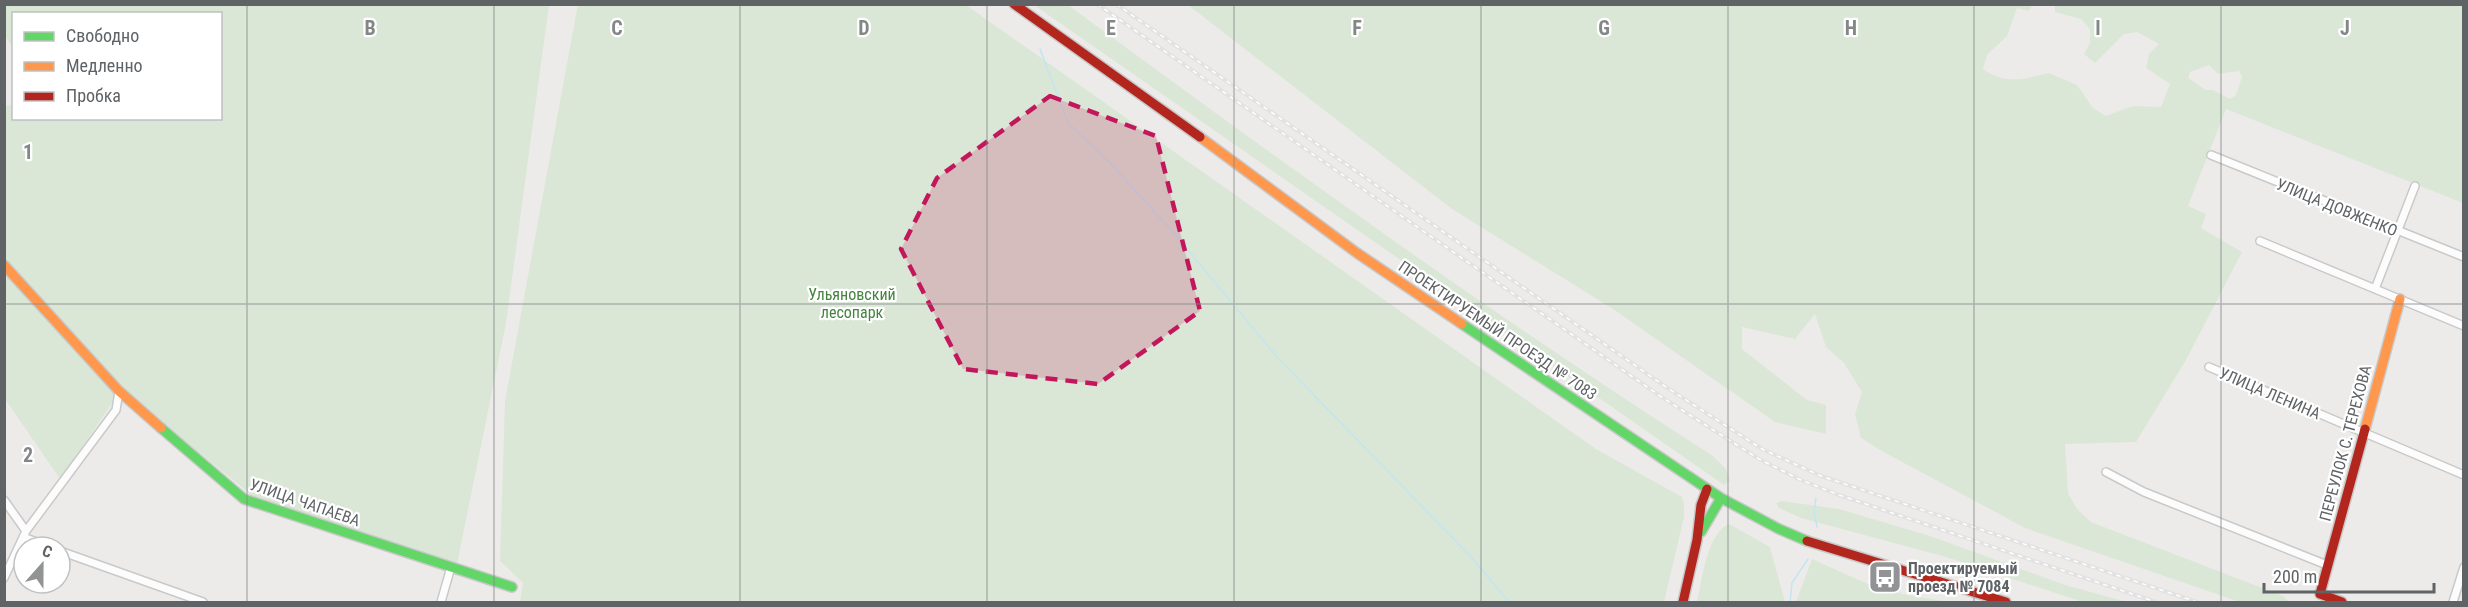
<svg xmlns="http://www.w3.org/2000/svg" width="2468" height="607" viewBox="0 0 2468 607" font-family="'Roboto Condensed',sans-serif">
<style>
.green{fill:#dae7d6;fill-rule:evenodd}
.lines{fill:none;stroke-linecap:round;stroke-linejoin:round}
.stream{stroke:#c2e5f2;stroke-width:1.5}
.street-casing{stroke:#cac9c9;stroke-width:10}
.fast-casing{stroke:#c7c8c8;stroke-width:12}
.slow-casing{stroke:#c7c8c8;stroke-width:12}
.jam-casing{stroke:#c7c8c8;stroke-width:12}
.street{stroke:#fcfcfc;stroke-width:7}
.fast{stroke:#63d668;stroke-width:9}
.slow{stroke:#ff974d;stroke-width:9}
.jam{stroke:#b3261e;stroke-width:9}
.rail-casing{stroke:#e3e2e2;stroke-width:4}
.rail{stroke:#fff;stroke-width:1.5;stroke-dasharray:4.5;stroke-linecap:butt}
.marked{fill:#c2185b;fill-opacity:0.2;stroke:#c2185b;stroke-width:4.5;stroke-dasharray:12 8;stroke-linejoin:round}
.grid{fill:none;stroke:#848788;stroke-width:1.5;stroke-opacity:0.55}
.labels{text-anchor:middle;stroke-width:4.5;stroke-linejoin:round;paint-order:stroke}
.street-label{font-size:16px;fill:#5f6366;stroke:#fff}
.park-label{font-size:16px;fill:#468340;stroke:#fff}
.poi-label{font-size:16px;font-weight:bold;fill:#5f6366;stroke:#fff;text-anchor:start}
.grid-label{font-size:20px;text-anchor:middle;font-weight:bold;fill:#848788;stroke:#fff;stroke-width:4.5;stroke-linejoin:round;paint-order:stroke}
</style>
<rect width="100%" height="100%" fill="#edebe9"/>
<!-- green -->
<path class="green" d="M 578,4 L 966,5 L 1596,449 L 1682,497 L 1684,505 L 1684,517 L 1664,602 L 520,602 L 523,583 L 500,561 L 505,401 Z
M 5,5 L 549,5 L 506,323 L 457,564 L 254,497 L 132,398 L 113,402 L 60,479 L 5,399 L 5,106 L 13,105 L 14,118 L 220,118 L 220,14 L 14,14 L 13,48 L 5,36 Z
M 1034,5 L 1068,5 C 1279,160 1492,315 1713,456 L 1726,469 L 1730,481 L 1724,485 Z
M 1188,5 L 2032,5 L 2029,11 L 2017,8 L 2007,36 L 1987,55 L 1983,69 C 2004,85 2025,79 2049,73 L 2077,85 L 2093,108 L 2106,116 L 2133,106 L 2161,107 L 2170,84 L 2146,68 L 2149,54 L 2159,44 L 2137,32 L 2124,34 L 2095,63 L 2084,54 L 2090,43 L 2090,29 L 2081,19 L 2055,12 L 2055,5 L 2463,5 L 2463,203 L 2226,109 L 2188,206 L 2206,214 L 2201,228 L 2242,252 L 2186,360 L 2136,442 L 2065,444 L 2068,493 L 2077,509 L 2091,522 L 2283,596 L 2289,602 L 2240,602 L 2025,528 L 1880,450 L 1861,438 L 1855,414 L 1862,392 L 1844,363 L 1826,347 L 1815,314 L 1795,339 L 1742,327 L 1742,349 L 1807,400 L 1826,405 L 1826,434 L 1775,422 L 1613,309 L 1452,209 ZM 2209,65 L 2218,74 L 2239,71 L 2242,77 L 2236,95 L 2230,99 L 2213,90 L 2206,90 L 2188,78 L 2190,72 Z
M 1782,501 L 1839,509 L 1930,536 L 2065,585 L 2127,602 L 2083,602 L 1946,557 L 1801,518 L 1779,508 L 1776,503 Z
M 1729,524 L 1770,547 L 1785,602 L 1697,602 C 1702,580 1707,533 1729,524 Z
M 1812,559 L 1870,585 L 1903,594 L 1948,602 L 1796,602 Z"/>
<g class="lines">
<!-- stream -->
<path class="stream" d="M 1040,49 L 1068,123 L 1110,163 L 1173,232 L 1278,358 L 1472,558 L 1509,602
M 1816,498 L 1814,512 L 1817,527
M 1790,602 L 1792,583 L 1808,559"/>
<!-- street casing -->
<g class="street-casing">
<path id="street" d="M 2211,155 L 2464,257
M 2260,241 L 2464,326
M 2375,289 L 2415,186
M 2209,367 L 2464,475
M 2106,472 L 2144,492 L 2327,565
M 4,500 L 26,531
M 23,537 L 50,547
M 60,551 L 203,602
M 4,578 L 26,531 L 116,410 L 119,391
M 441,602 L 451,567
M 2453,602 L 2464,567"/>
</g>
<!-- fast casing -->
<g class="fast-casing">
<path id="fast" d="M 1462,324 L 1721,498 L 1779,529 L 1807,541
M 161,428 L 244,499 L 512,587
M 1701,532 L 1721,498"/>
</g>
<!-- slow casing -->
<g class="slow-casing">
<path id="slow" d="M 1200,137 L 1357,253 L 1462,324
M 4,265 L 119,391 L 161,428
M 2365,429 L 2400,299"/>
</g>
<!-- jam casing -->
<g class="jam-casing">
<path id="jam" d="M 1014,4 L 1200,137
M 1807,541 L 2006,602
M 1683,602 L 1697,540 L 1701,505 L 1707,489
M 2342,602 L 2320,594 L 2365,429"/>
</g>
<!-- street -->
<use href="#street" class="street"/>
<!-- fast -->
<use href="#fast" class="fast"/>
<!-- slow -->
<use href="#slow" class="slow"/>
<!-- jam -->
<use href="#jam" class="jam"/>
<!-- rail casing -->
<g class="rail-casing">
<path id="rail" d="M 1097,4 L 1663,398 L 1759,459 L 1801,480 L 1839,495 L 2156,602
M 1116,4 L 1669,389 L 1762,449 L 1821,476 L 2197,602"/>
</g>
<!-- rail -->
<use href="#rail" class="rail"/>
</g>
<!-- marked area -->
<path class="marked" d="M 1050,96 L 1156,136 L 1200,311 L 1098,384 L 963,369 L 901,249 L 937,178 Z"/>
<!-- grid -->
<path class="grid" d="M 247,4 L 247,602M 494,4 L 494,602M 740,4 L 740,602M 987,4 L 987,602M 1234,4 L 1234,602M 1481,4 L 1481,602M 1728,4 L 1728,602M 1974,4 L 1974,602M 2221,4 L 2221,602M 4,304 L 2464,304"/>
<!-- icons -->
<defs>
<g id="bus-square" transform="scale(1.725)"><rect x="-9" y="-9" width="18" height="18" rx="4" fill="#919394" stroke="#fff"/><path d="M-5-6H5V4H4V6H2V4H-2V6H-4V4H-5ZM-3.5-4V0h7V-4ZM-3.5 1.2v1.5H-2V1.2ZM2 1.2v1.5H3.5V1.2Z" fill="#fff"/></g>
</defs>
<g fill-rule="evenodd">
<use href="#bus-square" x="1885" y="577"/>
</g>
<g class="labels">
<!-- street labels -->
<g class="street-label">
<text transform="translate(2337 207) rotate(22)" y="6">УЛИЦА ДОВЖЕНКО</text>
<text transform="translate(1498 330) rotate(34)" y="6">ПРОЕКТИРУЕМЫЙ ПРОЕЗД № 7083</text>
<text transform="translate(2270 393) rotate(23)" y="6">УЛИЦА ЛЕНИНА</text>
<text transform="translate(2345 443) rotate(-75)" y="6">ПЕРЕУЛОК С. ТЕРЕХОВА</text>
<text transform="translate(305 502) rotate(19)" y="6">УЛИЦА ЧАПАЕВА</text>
</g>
<!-- park labels -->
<g class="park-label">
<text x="852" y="300">Ульяновский<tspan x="852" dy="18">лесопарк</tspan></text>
</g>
<!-- poi labels -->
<g class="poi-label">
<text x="1908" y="574">Проектируемый<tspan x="1908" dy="18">проезд № 7084</tspan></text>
</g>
</g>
<g class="grid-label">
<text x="370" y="35">B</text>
<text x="617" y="35">C</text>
<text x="864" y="35">D</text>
<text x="1111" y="35">E</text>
<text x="1357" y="35">F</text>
<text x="1604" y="35">G</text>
<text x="1851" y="35">H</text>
<text x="2098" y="35">I</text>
<text x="2345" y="35">J</text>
<text x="28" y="159">1</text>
<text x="28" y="462">2</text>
</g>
<!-- border -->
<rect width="2468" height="607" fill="none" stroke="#5f6366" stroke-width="12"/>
<!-- legend -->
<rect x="12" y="12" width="210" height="108" fill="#ffffff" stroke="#bfc1c2" stroke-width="1.5"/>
<rect x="24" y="32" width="30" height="9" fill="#63d668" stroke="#bfc1c2" stroke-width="1.5"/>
<text x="66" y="42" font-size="18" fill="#5f6366">Свободно</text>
<rect x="24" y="62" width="30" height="9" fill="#ff974d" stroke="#bfc1c2" stroke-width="1.5"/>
<text x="66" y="72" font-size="18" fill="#5f6366">Медленно</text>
<rect x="24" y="92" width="30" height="9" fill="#b3261e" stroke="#bfc1c2" stroke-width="1.5"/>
<text x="66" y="102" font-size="18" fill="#5f6366">Пробка</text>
<!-- north arrow -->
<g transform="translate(42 565) rotate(21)"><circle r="28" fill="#ffffff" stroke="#bfc1c2" stroke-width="1.5"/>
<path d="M0-4.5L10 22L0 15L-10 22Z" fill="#919394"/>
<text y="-9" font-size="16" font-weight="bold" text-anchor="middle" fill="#5f6366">С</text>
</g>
<!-- scale -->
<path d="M2264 583v9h170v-9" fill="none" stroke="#5f6366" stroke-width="3"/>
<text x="2273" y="583" font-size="18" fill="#5f6366" stroke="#ffffff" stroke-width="4.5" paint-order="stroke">200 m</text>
</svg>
